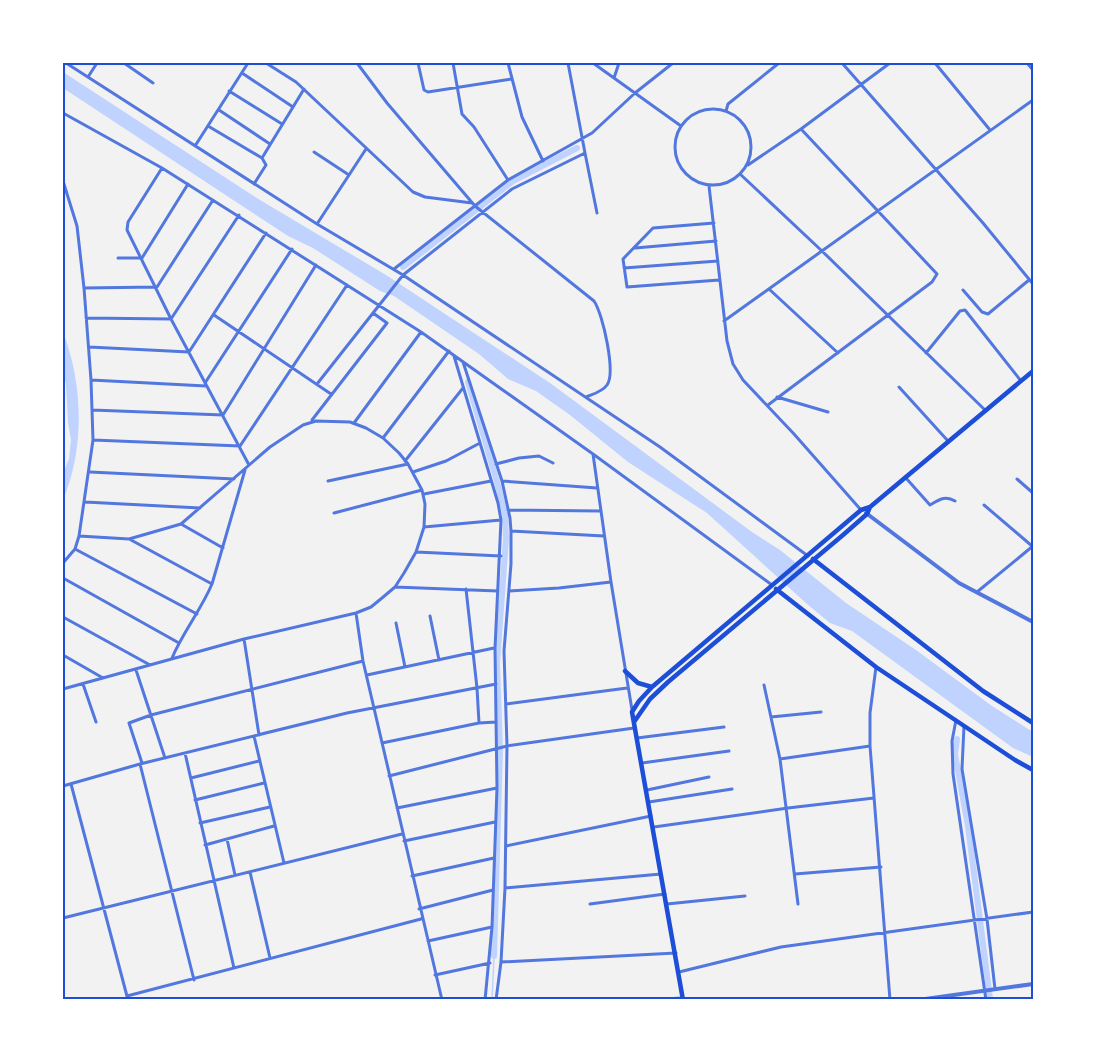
<svg xmlns="http://www.w3.org/2000/svg" width="1096" height="1063" viewBox="0 0 1096 1063" font-family="'PT Sans Narrow',sans-serif">
<style>
.water{fill:#bfd3fe}
.lines{fill:none;stroke-linecap:round;stroke-linejoin:round}
.stream{stroke:#bfd3fe;stroke-width:1.5}
.canal{stroke:#bfd3fe;stroke-width:6}
.minor{stroke:#5277de;stroke-width:3}
.tertiary{stroke:#5277de;stroke-width:4}
.secondary{stroke:#1d4ed8;stroke-width:4.5}
.neatline{fill:none;stroke:#1d4ed8;stroke-width:2}
</style>
<rect width="100%" height="100%" fill="#f2f2f2"/>
<!-- water -->
<path class="water" d="M 63,72 L 260,200 L 386,275 L 550,383 L 752,532 L 780,550 L 846,603 L 916,650 L 992,706 L 1033,732 L 1033,757 L 1013,748 L 852,631 L 830,623 L 807,604 L 707,513 L 628,462 L 570,415 L 536,391 L 508,379 L 479,354 L 394,296 L 380,291 L 313,248 L 288,236 L 63,88 Z
M 63,332 C 83,384 85,448 63,500 L 63,473 L 69,459 L 71,440 L 68,423 L 66,384 L 63,372 Z"/>
<g class="lines">
<!-- stream -->
<path class="stream" d="M 492,1000 L 494,956"/>
<!-- canal -->
<path class="canal" d="M 403,267 L 513,181 L 577,148
M 468,382 L 497,482 L 505,514 L 506,539 L 497,663 L 500,750 L 494,956
M 957,739 L 955,754 L 968,826 L 990,999"/>
<!-- minor -->
<path class="minor" d="M 66,63 L 317,224 L 403,275 L 660,447 L 808,556
M 124,63 L 153,83
M 266,63 L 296,82 L 413,192 L 425,197 L 472,203
M 357,63 L 387,103 L 475,206 L 594,301 C 603,314 616,373 607,385 C 602,392 593,394 586,397
M 418,63 L 424,90 L 428,92 L 511,79
M 453,63 L 462,114 L 474,127 L 508,180
M 508,63 L 522,117 L 543,161
M 593,63 L 681,126
M 842,63 L 983,223 L 1033,284
M 935,63 L 990,130
M 1027,63 L 1033,70
M 242,73 L 293,107
M 88,77 L 97,63
M 614,78 L 619,63
M 229,91 L 282,124
M675 147a38 38 0 1 1 76 0a38 38 0 1 1-76 0Z
M 219,110 L 270,144
M 726,111 L 728,104 L 779,63
M 63,113 L 162,168 L 421,332 L 593,454 L 772,585
M 208,126 L 262,158
M 195,146 L 248,63
M 314,152 L 349,175
M 585,153 L 597,213
M 748,165 L 801,129 L 890,63
M 162,168 L 128,222 L 127,230 L 171,319 L 249,465
M 740,174 L 822,251 L 985,410
M 63,181 L 77,226 L 84,288 L 91,380 L 93,440 L 79,536 L 75,549 L 63,563
M 254,184 L 266,165 L 262,158 L 304,89
M 709,186 L 727,341 L 733,364 L 743,380 L 794,434 L 861,510
M 714,223 L 653,228 L 623,259 L 627,287 L 719,280
M 317,224 L 366,149
M 635,248 L 716,241
M 118,258 L 142,258 L 188,184
M 624,268 L 718,261
M 394,269 L 508,180 L 592,133 L 635,93 L 673,63
M 84,288 L 157,287 L 213,200
M 769,289 L 838,353
M 963,290 L 982,312 L 988,314 L 1029,280
M 214,315 L 331,394
M 86,318 L 171,319 L 239,215
M 724,321 L 1033,100
M 89,347 L 189,352 L 266,233
M 926,353 L 960,311 L 965,310 L 1021,381
M 454,356 L 498,503 L 501,520 L 495,648 L 497,788 L 492,927 L 485,1000
M 463,362 L 502,481 L 510,518 L 511,531 L 511,564 L 504,651 L 507,746 L 505,888 L 501,962 L 496,1000
M 91,380 L 206,386
M 205,383 L 292,249
M 317,384 L 403,275 L 512,189 L 585,153 L 568,63
M 899,387 L 948,441
M 777,397 L 828,412
M 768,405 L 932,282 L 937,274 L 801,129
M 92,410 L 223,415 L 316,265
M 312,420 L 387,323 L 373,313
M 354,423 L 421,332
M 383,438 L 449,351
M 93,440 L 240,446 L 347,285
M 593,454 L 611,582 L 632,710
M 405,461 L 463,388
M 496,464 L 519,458 L 539,456 L 553,463
M 90,472 L 234,479
M 413,472 L 446,461 L 480,443
M 905,477 L 930,505 C 939,500 945,495 955,501
M 1017,479 L 1033,493
M 328,481 L 408,464
M 502,481 L 597,488
M 424,494 L 491,481
M 85,502 L 200,508
M 984,505 L 1032,546
M 508,510 L 600,511
M 334,513 L 422,490
M 181,524 L 223,548
M 424,527 L 501,520
M 511,531 L 604,536
M 131,540 L 212,584
M 75,549 L 197,614
M 416,552 L 501,556
M 63,578 L 179,643
M 395,587 L 498,591
M 466,589 L 477,688 L 479,723
M 509,591 L 559,588 L 611,582
M 977,592 L 1033,546
M 356,613 L 363,661 L 442,1000
M 430,616 L 439,660
M 63,617 L 150,665
M 396,623 L 405,667
M 244,639 L 259,735
M 63,655 L 103,678
M 172,658 C 183,632 201,610 212,584 L 245,470
M 876,667 L 870,713 L 870,746 L 890,1000
M 136,670 L 165,758
M 367,675 L 494,648
M 83,684 L 96,722
M 764,685 L 780,759 L 798,904
M 63,689 L 244,639 L 356,613 L 371,607 L 382,598 L 395,587 L 404,573 L 416,552 L 424,527 L 425,504 L 422,490 L 408,464 L 399,453 L 383,438 L 366,428 L 350,422 L 316,421 L 303,425 L 270,447 L 181,524 L 129,539 L 79,536
M 506,704 L 627,688
M 771,717 L 821,712
M 956,720 L 952,741 L 953,774 L 986,1000
M 964,726 L 962,769 L 987,919 L 995,989
M 254,736 L 284,863
M 637,738 L 724,727
M 382,743 L 479,723 L 496,722
M 185,753 L 234,968
M 780,759 L 870,746
M 142,763 L 129,723 L 151,715 L 363,661
M 642,763 L 729,751
M 140,764 L 194,980
M 389,776 L 507,746 L 634,728
M 191,778 L 259,761
M 71,784 L 128,1000
M 63,786 L 140,764 L 347,713 L 496,684
M 647,790 L 709,777
M 195,800 L 264,783
M 649,802 L 732,789
M 397,808 L 497,788
M 200,823 L 270,807
M 654,827 L 788,808 L 874,798
M 227,839 L 235,875
M 404,841 L 495,822
M 205,845 L 274,826
M 506,846 L 651,816
M 250,872 L 270,958
M 795,874 L 881,867
M 412,876 L 494,858
M 505,888 L 661,874
M 590,904 L 665,894
M 667,904 L 745,896
M 419,909 L 493,890
M 63,918 L 402,834
M 428,941 L 492,927
M 501,962 L 676,953
M 679,972 L 781,947 L 1033,912
M 435,975 L 490,963
M 127,996 L 421,919
M 643,1000 L 683,998"/>
<!-- tertiary -->
<path class="tertiary" d="M 866,513 L 959,583 L 1033,622
M 918,1000 L 1033,984"/>
<!-- secondary -->
<path class="secondary" d="M 813,559 L 983,691 L 1033,723
M 776,589 L 876,667 L 1015,760 L 1033,770
M 625,671 L 638,683 L 652,687
M 634,722 L 650,699 L 668,682 L 843,535 L 867,514 L 870,507 L 1033,371
M 683,1000 L 632,712 L 639,701 L 652,687 L 861,510 L 870,507"/>
</g>
<!-- border -->
<rect width="1096" height="1063" fill="none" stroke="#ffffff" stroke-width="129"/>
<rect x="64" y="64" width="968" height="934" class="neatline"/>
</svg>
